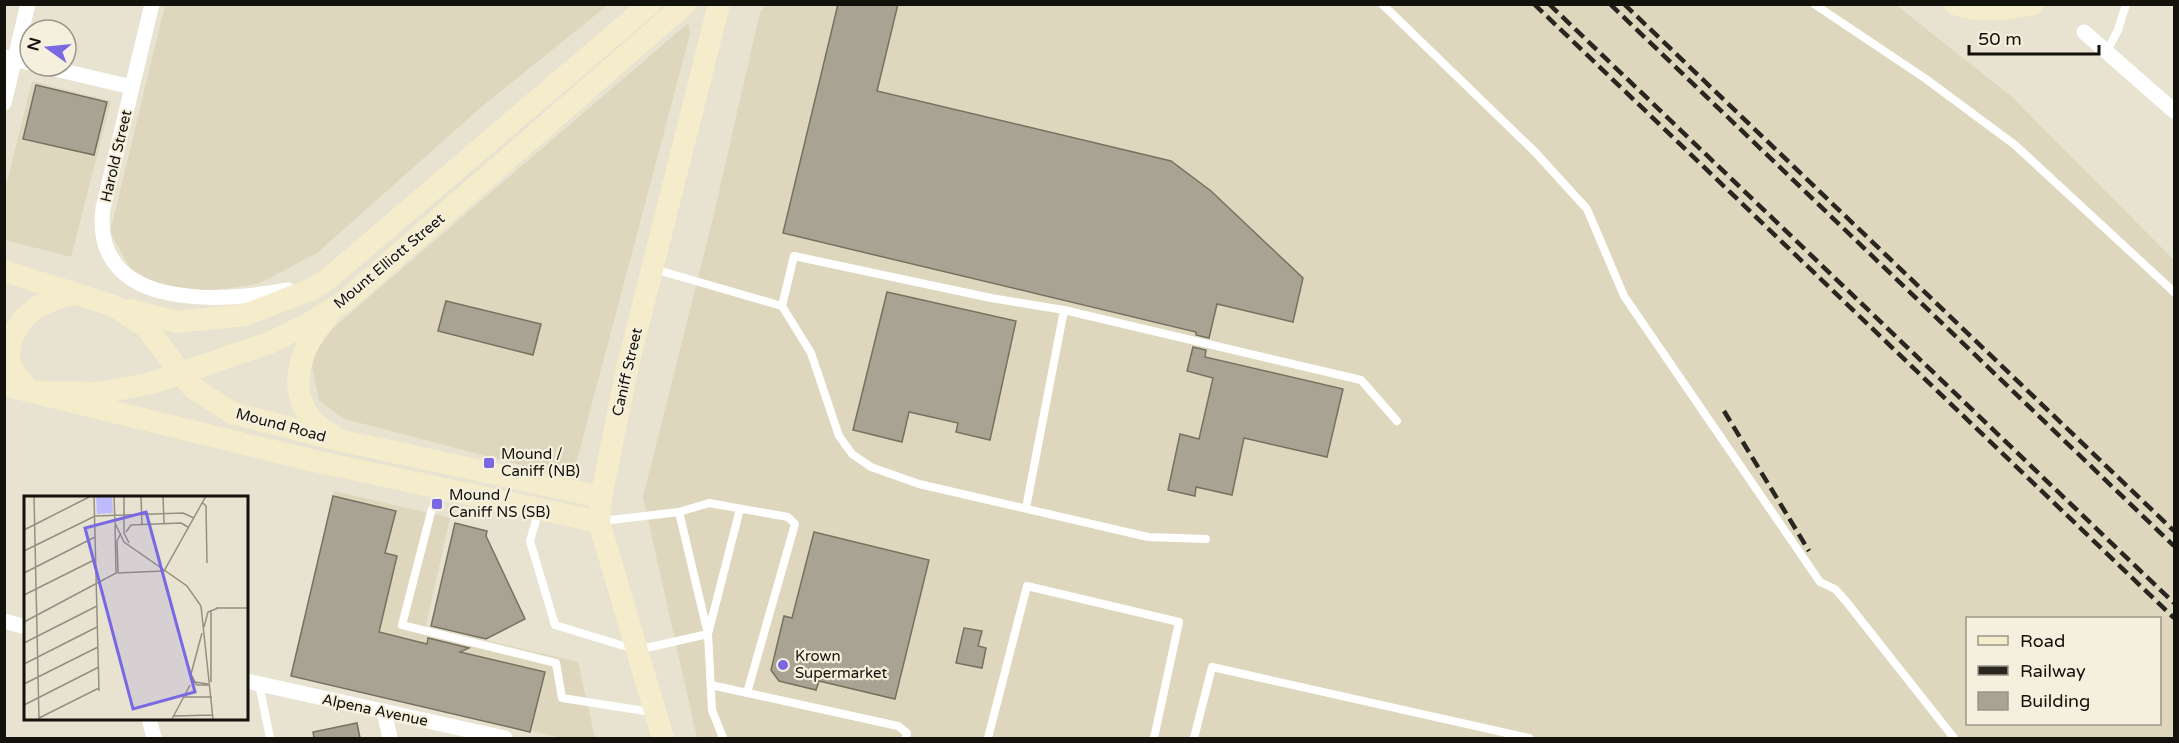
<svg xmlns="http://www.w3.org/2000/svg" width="2179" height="743" viewBox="0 0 2179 743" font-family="'Varela Round',sans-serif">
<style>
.built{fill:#ded7bd;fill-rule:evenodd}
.building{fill:#a8a392;stroke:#767161;stroke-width:1.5}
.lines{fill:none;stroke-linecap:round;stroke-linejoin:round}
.lane{stroke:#fff;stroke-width:8}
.street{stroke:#fff;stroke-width:15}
.secondary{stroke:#f5eccc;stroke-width:22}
.rail{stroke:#29261f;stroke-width:4.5;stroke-dasharray:12 6;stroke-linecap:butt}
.poi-dot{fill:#7968e3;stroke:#f5f0dd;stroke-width:2}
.labels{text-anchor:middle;stroke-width:4.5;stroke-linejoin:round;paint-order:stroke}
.street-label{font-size:15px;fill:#13110b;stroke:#f5f0dd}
.poi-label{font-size:15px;fill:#13110b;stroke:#f5f0dd;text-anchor:start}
.inset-road{fill:none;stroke:#938f81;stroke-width:1.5}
.view{fill:#7968e3;fill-opacity:0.15;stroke:#7968e3;stroke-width:3}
.inset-edge{fill:none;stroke:#13110b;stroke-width:3}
</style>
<rect width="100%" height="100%" fill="#e8e3d0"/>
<!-- built -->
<path class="built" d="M 165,5 L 608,5 L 479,109 L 317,253 L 258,284 L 204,292 L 154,283 L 130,268 L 110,232 Z
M 767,5 L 1896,5 L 2011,96 L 2174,260 L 2174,738 L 697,738 L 643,497 L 713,218 L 760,12 ZM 1968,618 L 2160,618 L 2160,724 L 1968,724 Z
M 688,23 L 690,34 L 576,464 L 547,472 L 345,419 L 319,401 L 312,367 L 317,349 L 332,329 Z
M 32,81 L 111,101 L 71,257 L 5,240 L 5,190 Z
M 334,491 L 450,518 L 426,626 L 578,662 L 595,738 L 562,738 L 290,675 Z"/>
<!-- building -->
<path class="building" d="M 838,4 L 898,4 L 877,91 L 1171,161 L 1211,191 L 1303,278 L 1293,322 L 1217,304 L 1209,338 L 1196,335 L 1196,332 L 783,233 Z
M 36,85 L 107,102 L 94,155 L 23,139 Z
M 887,292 L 1016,321 L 990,440 L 956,432 L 958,423 L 909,412 L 902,442 L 853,430 Z
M 446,301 L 541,324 L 533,355 L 438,331 Z
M 1193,347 L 1206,350 L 1205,357 L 1343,389 L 1327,457 L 1244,438 L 1232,495 L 1196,487 L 1195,496 L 1168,490 L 1180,434 L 1199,439 L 1213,378 L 1187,371 Z
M 333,496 L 396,511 L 385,553 L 397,556 L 379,632 L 427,644 L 428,638 L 469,648 L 460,652 L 545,672 L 530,732 L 291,676 Z
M 455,523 L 487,531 L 486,536 L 525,619 L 486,639 L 431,626 Z
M 814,532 L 929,560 L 895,699 L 819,681 L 816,690 L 779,681 L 771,670 L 784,616 L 792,618 Z
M 964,628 L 982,631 L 978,646 L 986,648 L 982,668 L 956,663 Z
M 357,723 L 360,738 L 314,738 L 313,732 Z"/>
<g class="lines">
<!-- lane -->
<path class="lane" d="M 1382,4 L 1535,152 L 1587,209 L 1624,296 L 1820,582 L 1835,589 L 1845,600 L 1954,738
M 1814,4 L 1926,79 L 2015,145 L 2174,292
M 2107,51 L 2118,30 L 2126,4
M 654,269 L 782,306 L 794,256 L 991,298 L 1064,310 L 1361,380 L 1397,421
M 782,306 L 811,353 L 839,436 L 852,454 L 871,467 L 919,484 L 1148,537 L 1206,539
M 440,491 L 431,512 L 402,625 L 556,663 L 562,698 L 651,712
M 1026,508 L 1064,310
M 539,510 L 530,541 L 555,625 L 637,650 L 708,634 L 679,512 L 602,521
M 679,512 L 709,503 L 788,517 L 795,524 L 747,693
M 259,684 L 270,738
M 711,685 L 898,726 L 907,733 L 906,738
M 723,738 L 712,710 L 708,634 L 740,509
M 988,738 L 1027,586 L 1179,622 L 1154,738
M 1194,738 L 1212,667 L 1529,738"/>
<!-- street -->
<path class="street" d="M 152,4 L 103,208 C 90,312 222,302 288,290
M 2084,32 L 2174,111
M 4,57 L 30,63
M 42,66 L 132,87
M 4,103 L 28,4
M 4,621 L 26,627
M 246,681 L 505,738
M 384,711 L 390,738
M 149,718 L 154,738"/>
<!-- secondary -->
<path class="secondary" d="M 1955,4 C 1979,13 2007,10 2033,4
M 4,271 L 114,306 L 146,327 L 192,387 L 232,413 L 343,441 L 601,497
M 130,310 L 176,322 L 245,315 L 310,290 L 328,279 L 650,4
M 327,318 C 293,353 282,410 334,436
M 4,385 L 310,460 L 599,522
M 32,392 L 100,393 L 152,383 L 269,343 L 310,323 L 345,301 L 685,4
M 32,392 C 26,386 17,379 13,371 C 2,349 16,322 35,309 C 45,301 62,298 74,293
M 663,738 L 599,522 L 601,497 L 628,365 L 719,4"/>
<!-- rail -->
<path class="rail" d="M 1534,4 L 2174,618
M 1549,4 L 2174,603
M 1610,4 L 2174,546
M 1624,4 L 2174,531
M 1724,411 L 1809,551"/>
</g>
<!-- markers -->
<g class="poi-dot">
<rect x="483" y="457" width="12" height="12" rx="3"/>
<rect x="431" y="498" width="12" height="12" rx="3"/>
<circle cx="783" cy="665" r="6"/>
</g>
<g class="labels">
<!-- street labels -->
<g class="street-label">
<text transform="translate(116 156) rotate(-77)" y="5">Harold Street</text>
<text transform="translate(389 261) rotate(-40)" y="5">Mount Elliott Street</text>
<text transform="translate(627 372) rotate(-77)" y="5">Caniff Street</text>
<text transform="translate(281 425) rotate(15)" y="5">Mound Road</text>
<text transform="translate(375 710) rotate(12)" y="5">Alpena Avenue</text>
</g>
<!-- poi labels -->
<g class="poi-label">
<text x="501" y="459">Mound /<tspan x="501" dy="17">Caniff (NB)</tspan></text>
<text x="449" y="500">Mound /<tspan x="449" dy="17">Caniff NS (SB)</tspan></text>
<text x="795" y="661">Krown<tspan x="795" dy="17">Supermarket</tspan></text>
</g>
</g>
<!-- overview -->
<g transform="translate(24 496)">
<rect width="224" height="224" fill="#e8e3d0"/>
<path d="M 72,0 L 88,0 L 89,17 L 73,18 Z" fill="#bdbbfd"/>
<path class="inset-road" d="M 10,0 L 15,223M 70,0 L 75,195M 90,0 L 91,27 L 100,46 L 163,90 L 177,110 L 189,223M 100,0 L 100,37 L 105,47M 117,0 L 118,29M 139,0 L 140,28M 179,7 L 182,10 L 183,67M 91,29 L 92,76M 0,34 L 67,0M 102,36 L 107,29 L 157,27 L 164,31M 0,55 L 71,20 L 159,17 L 170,22M 94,76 L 93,45 L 97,37M 0,77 L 71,41M 0,99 L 72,63M 192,112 L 224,112M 187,114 L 187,186M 0,126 L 92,77 L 140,75 L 182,0M 180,131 L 184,116 L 194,112M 178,137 L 167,178 L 171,186 L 184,188M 0,147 L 73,110M 0,168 L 73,131M 166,182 L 173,189 L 185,189M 0,188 L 74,151M 160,201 L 188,201M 0,209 L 75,171M 150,220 L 189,219M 15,222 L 75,192M 148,223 L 166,189"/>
<path class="view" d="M 122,16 L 171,196 L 109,213 L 61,32 Z"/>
<rect width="224" height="224" class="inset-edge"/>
</g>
<!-- border -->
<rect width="2179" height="743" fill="none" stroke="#13110b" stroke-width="12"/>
<!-- legend -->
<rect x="1966" y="617" width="195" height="108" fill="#f5f0dd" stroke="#9b9789" stroke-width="1.5"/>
<rect x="1978" y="636" width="30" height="9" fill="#f5eccc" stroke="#9b9789" stroke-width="1.5"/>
<text x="2020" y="647" font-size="18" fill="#13110b">Road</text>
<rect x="1978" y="666" width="30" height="9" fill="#29261f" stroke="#9b9789" stroke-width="1.5"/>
<text x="2020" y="677" font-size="18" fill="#13110b">Railway</text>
<rect x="1978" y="692" width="30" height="18" fill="#a8a392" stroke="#9b9789" stroke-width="1.5"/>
<text x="2020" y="707" font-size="18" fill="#13110b">Building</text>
<!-- north arrow -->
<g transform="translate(48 48) rotate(285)"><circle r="28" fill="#f5f0dd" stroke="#9b9789" stroke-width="1.5"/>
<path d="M0-4.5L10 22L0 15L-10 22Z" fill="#7968e3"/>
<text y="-9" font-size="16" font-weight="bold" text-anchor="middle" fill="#13110b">N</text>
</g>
<!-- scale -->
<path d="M1969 45v9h130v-9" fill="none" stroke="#13110b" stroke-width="3"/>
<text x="1978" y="45" font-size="18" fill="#13110b" stroke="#f5f0dd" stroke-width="4.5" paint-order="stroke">50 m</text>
</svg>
